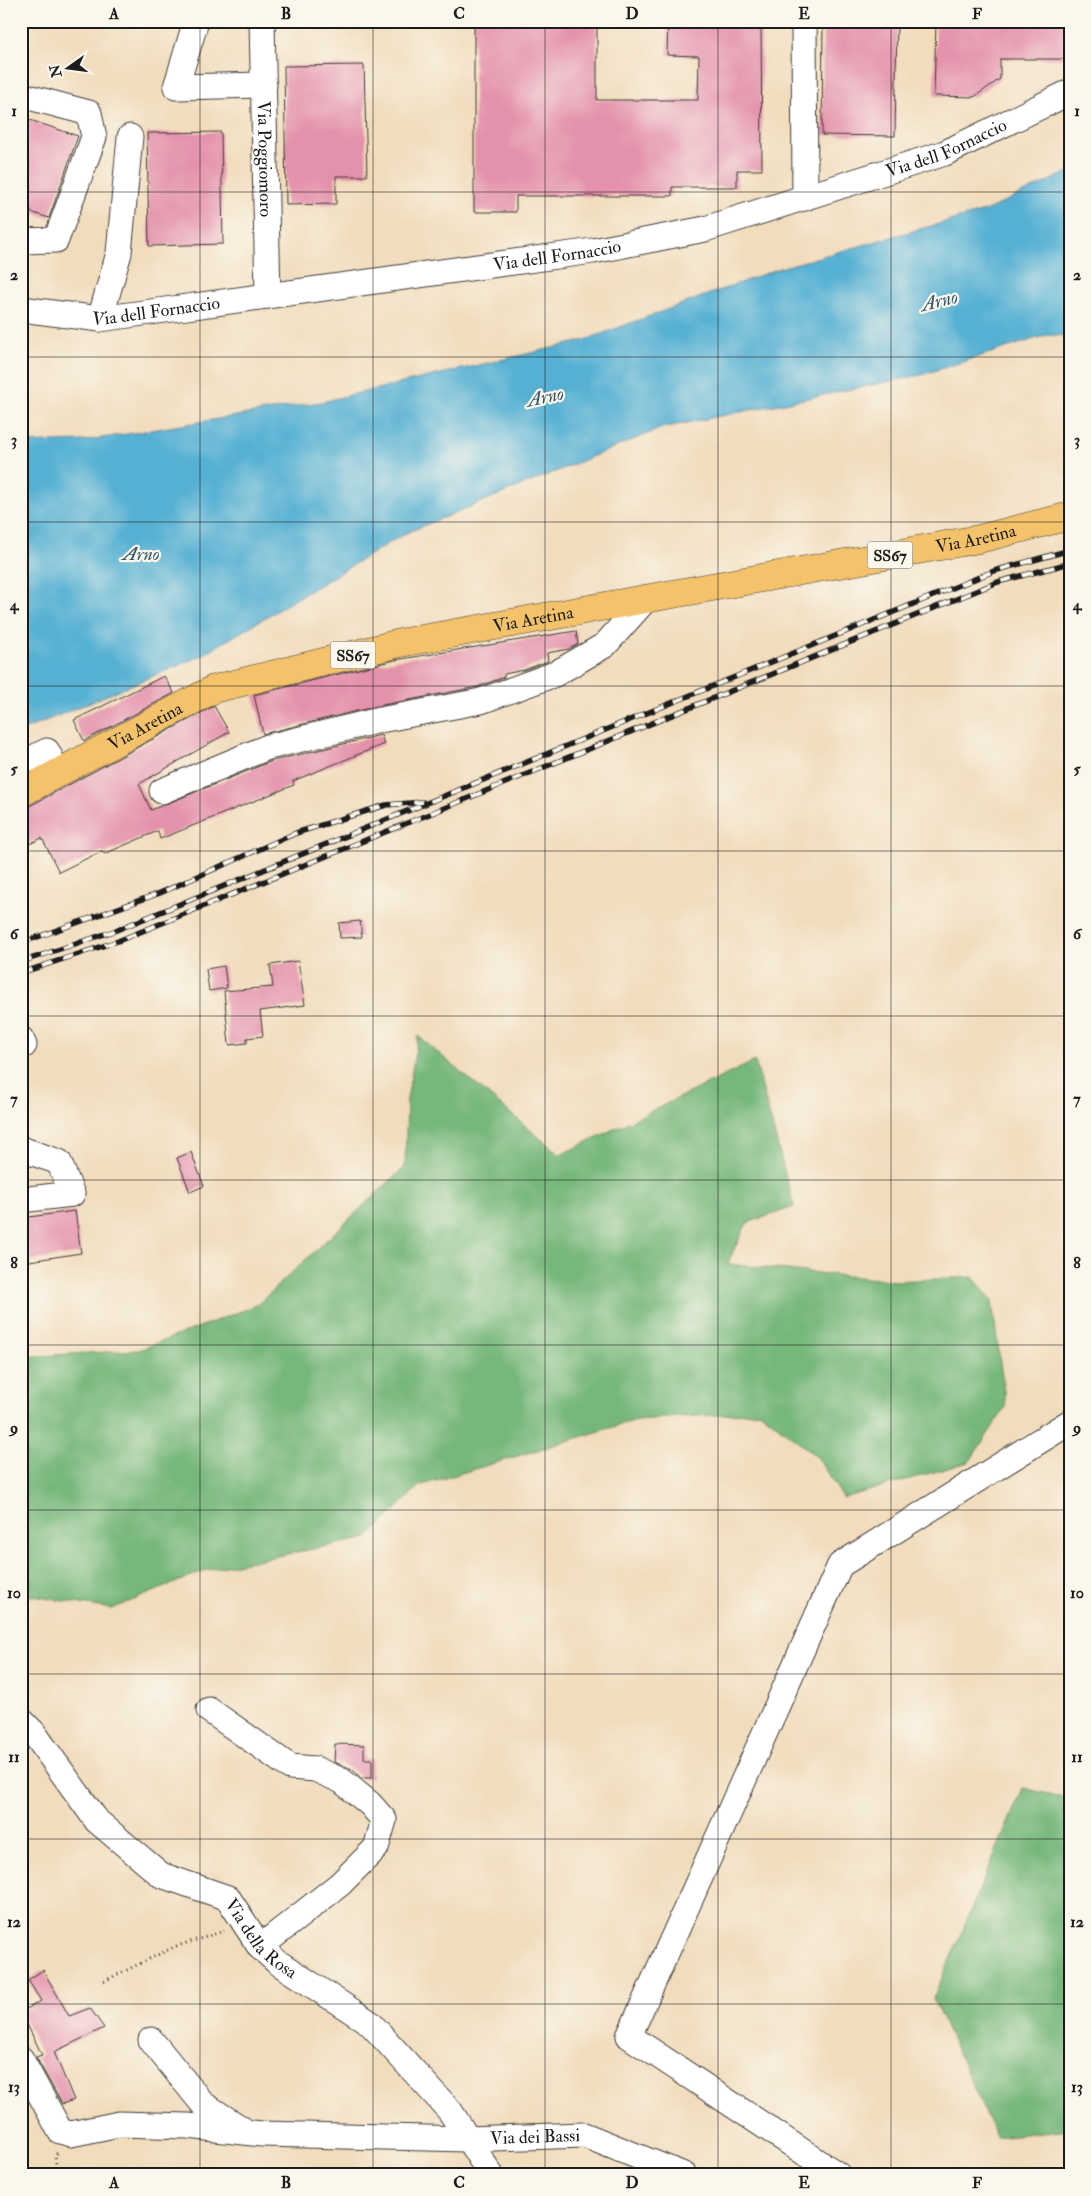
<svg xmlns="http://www.w3.org/2000/svg" width="1091" height="2196" viewBox="0 0 1091 2196" font-family="'IM FELL Double Pica',serif">
<style>
.forest{fill:#76b77a;stroke:#496a4b}
.water{fill:#55b0d3;stroke:#386678}
.lines{fill:none;stroke-linecap:round;stroke-linejoin:round}
.stream{stroke:#55b0d3;stroke-width:5.5}
.building{fill:#e492ac}
.minor-casing{stroke:#3c3934;stroke-width:27}
.major-casing{stroke:#3c3934;stroke-width:29}
.path{stroke:#3c3934;stroke-width:3;stroke-dasharray:1 4;stroke-linecap:butt}
.minor{stroke:#fff;stroke-width:25}
.major{stroke:#f3c26a;stroke-width:28}
.rail-casing{stroke:#1c1c1c;stroke-width:5.5}
.rail{stroke:#fbf7ec;stroke-width:4;stroke-dasharray:11;stroke-linecap:butt}
.grid{fill:none;stroke:#1c1c1c;stroke-width:1;stroke-opacity:0.55}
.labels{text-anchor:middle;stroke-width:4.5;stroke-linejoin:round;paint-order:stroke}
.shield{fill:#fbf7ec;stroke:#5f5e5a;stroke-width:1}
.shield-label{font-size:16px;font-weight:bold;fill:#1c1c1c}
.street-label{font-size:18px;fill:#1c1c1c;stroke:#fbf7ec}
.water-label{font-size:19px;font-style:italic;fill:#335765;stroke:#fbf7ec}
.neatline{fill:none;stroke:#1c1c1c;stroke-width:2}
.grid-label{font-size:16px;text-anchor:middle;font-weight:bold;fill:#1c1c1c}
</style>
<rect width="100%" height="100%" fill="#fbf7ec"/>
<filter id="ink" filterUnits="userSpaceOnUse"><feTurbulence type="fractalNoise" baseFrequency=".02" numOctaves="2"/><feDisplacementMap in="SourceGraphic" scale="10" xChannelSelector="R" yChannelSelector="G"/><feConvolveMatrix kernelMatrix="1 2 1 2 8 2 1 2 1" color-interpolation-filters="sRGB"/></filter>
<filter id="wash" filterUnits="userSpaceOnUse"><feTurbulence type="fractalNoise" baseFrequency=".0096" numOctaves="4" result="noise"/><feDisplacementMap in="SourceGraphic" scale="20" xChannelSelector="R" yChannelSelector="G"/><feGaussianBlur stdDeviation="1.12" result="paint"/><feColorMatrix in="noise" values="0 0 0 0 0 0 0 0 0 0 0 0 0 0 0 0 0 1.4 0 .05"/><feComposite in="paint" operator="in"/></filter>
<g filter="url(#wash)">
<rect width="100%" height="100%" fill="#f1dcbc"/>
<!-- forest -->
<path class="forest" d="M 418,1036 L 560,1155 L 755,1061 L 794,1207 L 747,1223 L 727,1264 L 896,1281 L 973,1277 L 992,1301 L 1006,1407 L 969,1462 L 843,1498 L 818,1458 L 761,1412 L 636,1420 L 419,1486 L 368,1538 L 206,1570 L 112,1609 L 21,1594 L 21,1357 L 139,1350 L 257,1305 L 405,1167 L 407,1099 Z
M 1023,1788 L 1070,1799 L 1070,2129 L 996,2137 L 933,1999 Z"/>
<!-- water -->
<path class="water" d="M 1070,171 L 1070,336 L 1047,335 L 921,375 L 662,428 L 406,533 L 201,656 L 21,731 L 21,443 L 84,441 L 321,402 L 582,341 L 780,268 L 985,211 Z"/>
<g class="lines">
<!-- stream -->
<path class="stream" d="M 1067,2175 L 1070,2173"/>
</g>
<g id="blocks">
<!-- building -->
<path class="building" d="M 474,21 L 597,21 L 597,100 L 698,100 L 699,56 L 667,55 L 668,21 L 761,21 L 762,170 L 737,170 L 737,187 L 672,187 L 672,196 L 516,196 L 516,212 L 474,212 Z
M 823,21 L 897,21 L 895,136 L 822,135 Z
M 936,21 L 1070,21 L 1070,59 L 1000,59 L 1000,79 L 974,97 L 934,96 Z
M 364,65 L 367,176 L 336,176 L 336,204 L 286,205 L 284,66 Z
M 21,117 L 78,136 L 49,218 L 21,209 Z
M 221,132 L 223,244 L 149,246 L 147,133 Z
M 576,631 L 578,644 L 569,649 L 547,653 L 548,661 L 524,670 L 504,674 L 504,677 L 477,687 L 377,706 L 263,734 L 254,695 L 395,660 Z
M 164,676 L 174,693 L 84,741 L 74,720 Z
M 214,706 L 229,732 L 139,784 L 151,810 L 272,761 L 381,735 L 384,744 L 293,781 L 294,785 L 160,839 L 158,831 L 104,854 L 102,851 L 59,872 L 42,838 L 21,848 L 21,809 L 28,807 Z
M 360,921 L 362,937 L 340,938 L 339,923 Z
M 298,961 L 305,1005 L 260,1011 L 263,1036 L 247,1038 L 247,1043 L 229,1045 L 224,991 L 273,987 L 270,965 Z
M 224,966 L 227,988 L 209,991 L 206,969 Z
M 191,1152 L 204,1186 L 190,1192 L 177,1158 Z
M 75,1211 L 81,1253 L 23,1262 L 21,1218 Z
M 335,1744 L 364,1745 L 364,1759 L 372,1759 L 372,1778 L 361,1778 L 352,1769 L 334,1762 Z
M 43,1970 L 69,2016 L 90,2008 L 104,2028 L 54,2052 L 74,2100 L 62,2104 L 36,2057 L 42,2055 L 21,2012 L 41,2001 L 28,1980 Z"/>
</g>
</g>
<g filter="url(#ink)">
<use href="#blocks" fill-opacity="0" stroke="#3c3934" stroke-width="1"/>
<g class="lines">
<!-- minor casing -->
<g class="minor-casing">
<g id="minor">
<path d="M 196,21 L 176,87 L 264,85"/>
<path id="s1" d="M 262,21 L 268,296"/>
<path d="M 804,21 L 805,198"/>
<path d="M 21,95 L 89,113 L 94,137 L 56,240 L 21,241"/>
<path id="s2" d="M 21,309 L 100,319 L 593,251 L 705,229 L 945,153 L 1070,92"/>
<path d="M 100,319 L 119,253 L 130,137"/>
<path d="M 31,759 L 47,751 L 58,773"/>
<path d="M 162,791 L 268,747 L 380,720 L 481,701 L 555,674 L 605,645 L 647,598"/>
<path d="M 21,1039 L 24,1045 L 21,1046"/>
<path d="M 21,1149 L 59,1162 L 72,1194 L 21,1200"/>
<path d="M 209,1710 L 290,1767 L 315,1769 L 342,1781 L 370,1804 L 384,1820 L 376,1848 L 340,1884 L 260,1947"/>
<path id="s3" d="M 21,1720 L 33,1732 L 97,1821 L 161,1875 L 228,1898 L 260,1947 L 277,1962 L 370,2023 L 450,2111 L 491,2175"/>
<path d="M 151,2040 L 203,2104 L 242,2129"/>
<path id="s4" d="M 21,2059 L 60,2131 L 71,2134 L 119,2124 L 188,2126 L 262,2134 L 467,2139 L 584,2135 L 684,2175"/>
<path d="M 838,2175 L 629,2036 L 840,1565 L 1070,1422"/>
</g>
</g>
<!-- major casing -->
<g class="major-casing">
<g id="major">
<path id="s5" d="M 21,793 L 214,689 L 400,643 L 979,539 L 1070,516"/>
</g>
</g>
<!-- path -->
<path class="path" d="M 104,1981 L 174,1947 L 224,1931
M 57,2153 L 55,2155 L 57,2175
M 100,2171 L 252,2175"/>
<!-- minor -->
<use href="#minor" class="minor"/>
<!-- major -->
<use href="#major" class="major"/>
<!-- rail casing -->
<g class="rail-casing">
<path id="rail" d="M 21,943 L 160,893 L 296,833 L 386,805 L 423,802
M 21,962 L 114,931 L 994,571 L 1070,550
M 21,973 L 118,941 L 998,582 L 1070,563"/>
</g>
<!-- rail -->
<use href="#rail" class="rail"/>
</g>
</g>
<!-- grid -->
<path class="grid" d="M 200,21 L 200,2175M 373,21 L 373,2175M 545,21 L 545,2175M 718,21 L 718,2175M 891,21 L 891,2175M 21,192 L 1070,192M 21,357 L 1070,357M 21,522 L 1070,522M 21,686 L 1070,686M 21,851 L 1070,851M 21,1016 L 1070,1016M 21,1180 L 1070,1180M 21,1345 L 1070,1345M 21,1510 L 1070,1510M 21,1674 L 1070,1674M 21,1839 L 1070,1839M 21,2004 L 1070,2004"/>
<g class="labels">
<!-- shield labels -->
<g class="shield">
<rect x="867.5" y="541.5" width="45" height="27" rx="4"/>
<rect x="330.5" y="641.5" width="45" height="27" rx="4"/>
</g>
<g class="shield-label">
<text x="890" y="561">SS67</text>
<text x="353" y="661">SS67</text>
</g>
<!-- street labels -->
<g class="street-label">
<text dy="6" stroke="none"><textPath href="#s2" startOffset="946">Via dell Fornaccio</textPath></text>
<text dy="6" stroke="none"><textPath href="#s1" startOffset="138">Via Poggiomoro</textPath></text>
<text dy="6" stroke="none"><textPath href="#s2" startOffset="541">Via dell Fornaccio</textPath></text>
<text dy="6" stroke="none"><textPath href="#s2" startOffset="136">Via dell Fornaccio</textPath></text>
<text dy="6" stroke="none"><textPath href="#s5" startOffset="996">Via Aretina</textPath></text>
<text dy="6" stroke="none"><textPath href="#s5" startOffset="546">Via Aretina</textPath></text>
<text dy="6" stroke="none"><textPath href="#s5" startOffset="141">Via Aretina</textPath></text>
<text dy="6" stroke="none"><textPath href="#s3" startOffset="334">Via della Rosa</textPath></text>
<text dy="6" stroke="none"><textPath href="#s4" startOffset="559">Via dei Bassi</textPath></text>
</g>
<!-- water labels -->
<g class="water-label">
<text transform="translate(939 300) rotate(-14)" y="7">Arno</text>
<text transform="translate(545 396) rotate(-12)" y="7">Arno</text>
<text x="141" y="560">Arno</text>
</g>
</g>
<!-- margin -->
<rect width="1091" height="2196" fill="none" stroke="#fbf7ec" stroke-width="55"/>
<!-- north arrow -->
<g transform="translate(68 68) rotate(256)" stroke="#fbf7ec" stroke-width="4" paint-order="stroke">
<path d="M0-4L9 19L0 12L-9 19Z" fill="#1c1c1c"/>
<text y="-8" font-size="14" font-weight="bold" text-anchor="middle" fill="#1c1c1c">N</text>
</g>
<rect x="28" y="28" width="1036" height="2140" class="neatline"/>
<g class="grid-label">
<text x="114" y="19">A</text>
<text x="286" y="19">B</text>
<text x="459" y="19">C</text>
<text x="632" y="19">D</text>
<text x="804" y="19">E</text>
<text x="977" y="19">F</text>
<text x="14" y="116">1</text>
<text x="1077" y="116">1</text>
<text x="14" y="280">2</text>
<text x="1077" y="280">2</text>
<text x="14" y="445">3</text>
<text x="1077" y="445">3</text>
<text x="14" y="610">4</text>
<text x="1077" y="610">4</text>
<text x="14" y="774">5</text>
<text x="1077" y="774">5</text>
<text x="14" y="939">6</text>
<text x="1077" y="939">6</text>
<text x="14" y="1104">7</text>
<text x="1077" y="1104">7</text>
<text x="14" y="1268">8</text>
<text x="1077" y="1268">8</text>
<text x="14" y="1433">9</text>
<text x="1077" y="1433">9</text>
<text x="14" y="1598">10</text>
<text x="1077" y="1598">10</text>
<text x="14" y="1762">11</text>
<text x="1077" y="1762">11</text>
<text x="14" y="1927">12</text>
<text x="1077" y="1927">12</text>
<text x="14" y="2092">13</text>
<text x="1077" y="2092">13</text>
<text x="114" y="2188">A</text>
<text x="286" y="2188">B</text>
<text x="459" y="2188">C</text>
<text x="632" y="2188">D</text>
<text x="804" y="2188">E</text>
<text x="977" y="2188">F</text>
</g>
</svg>
